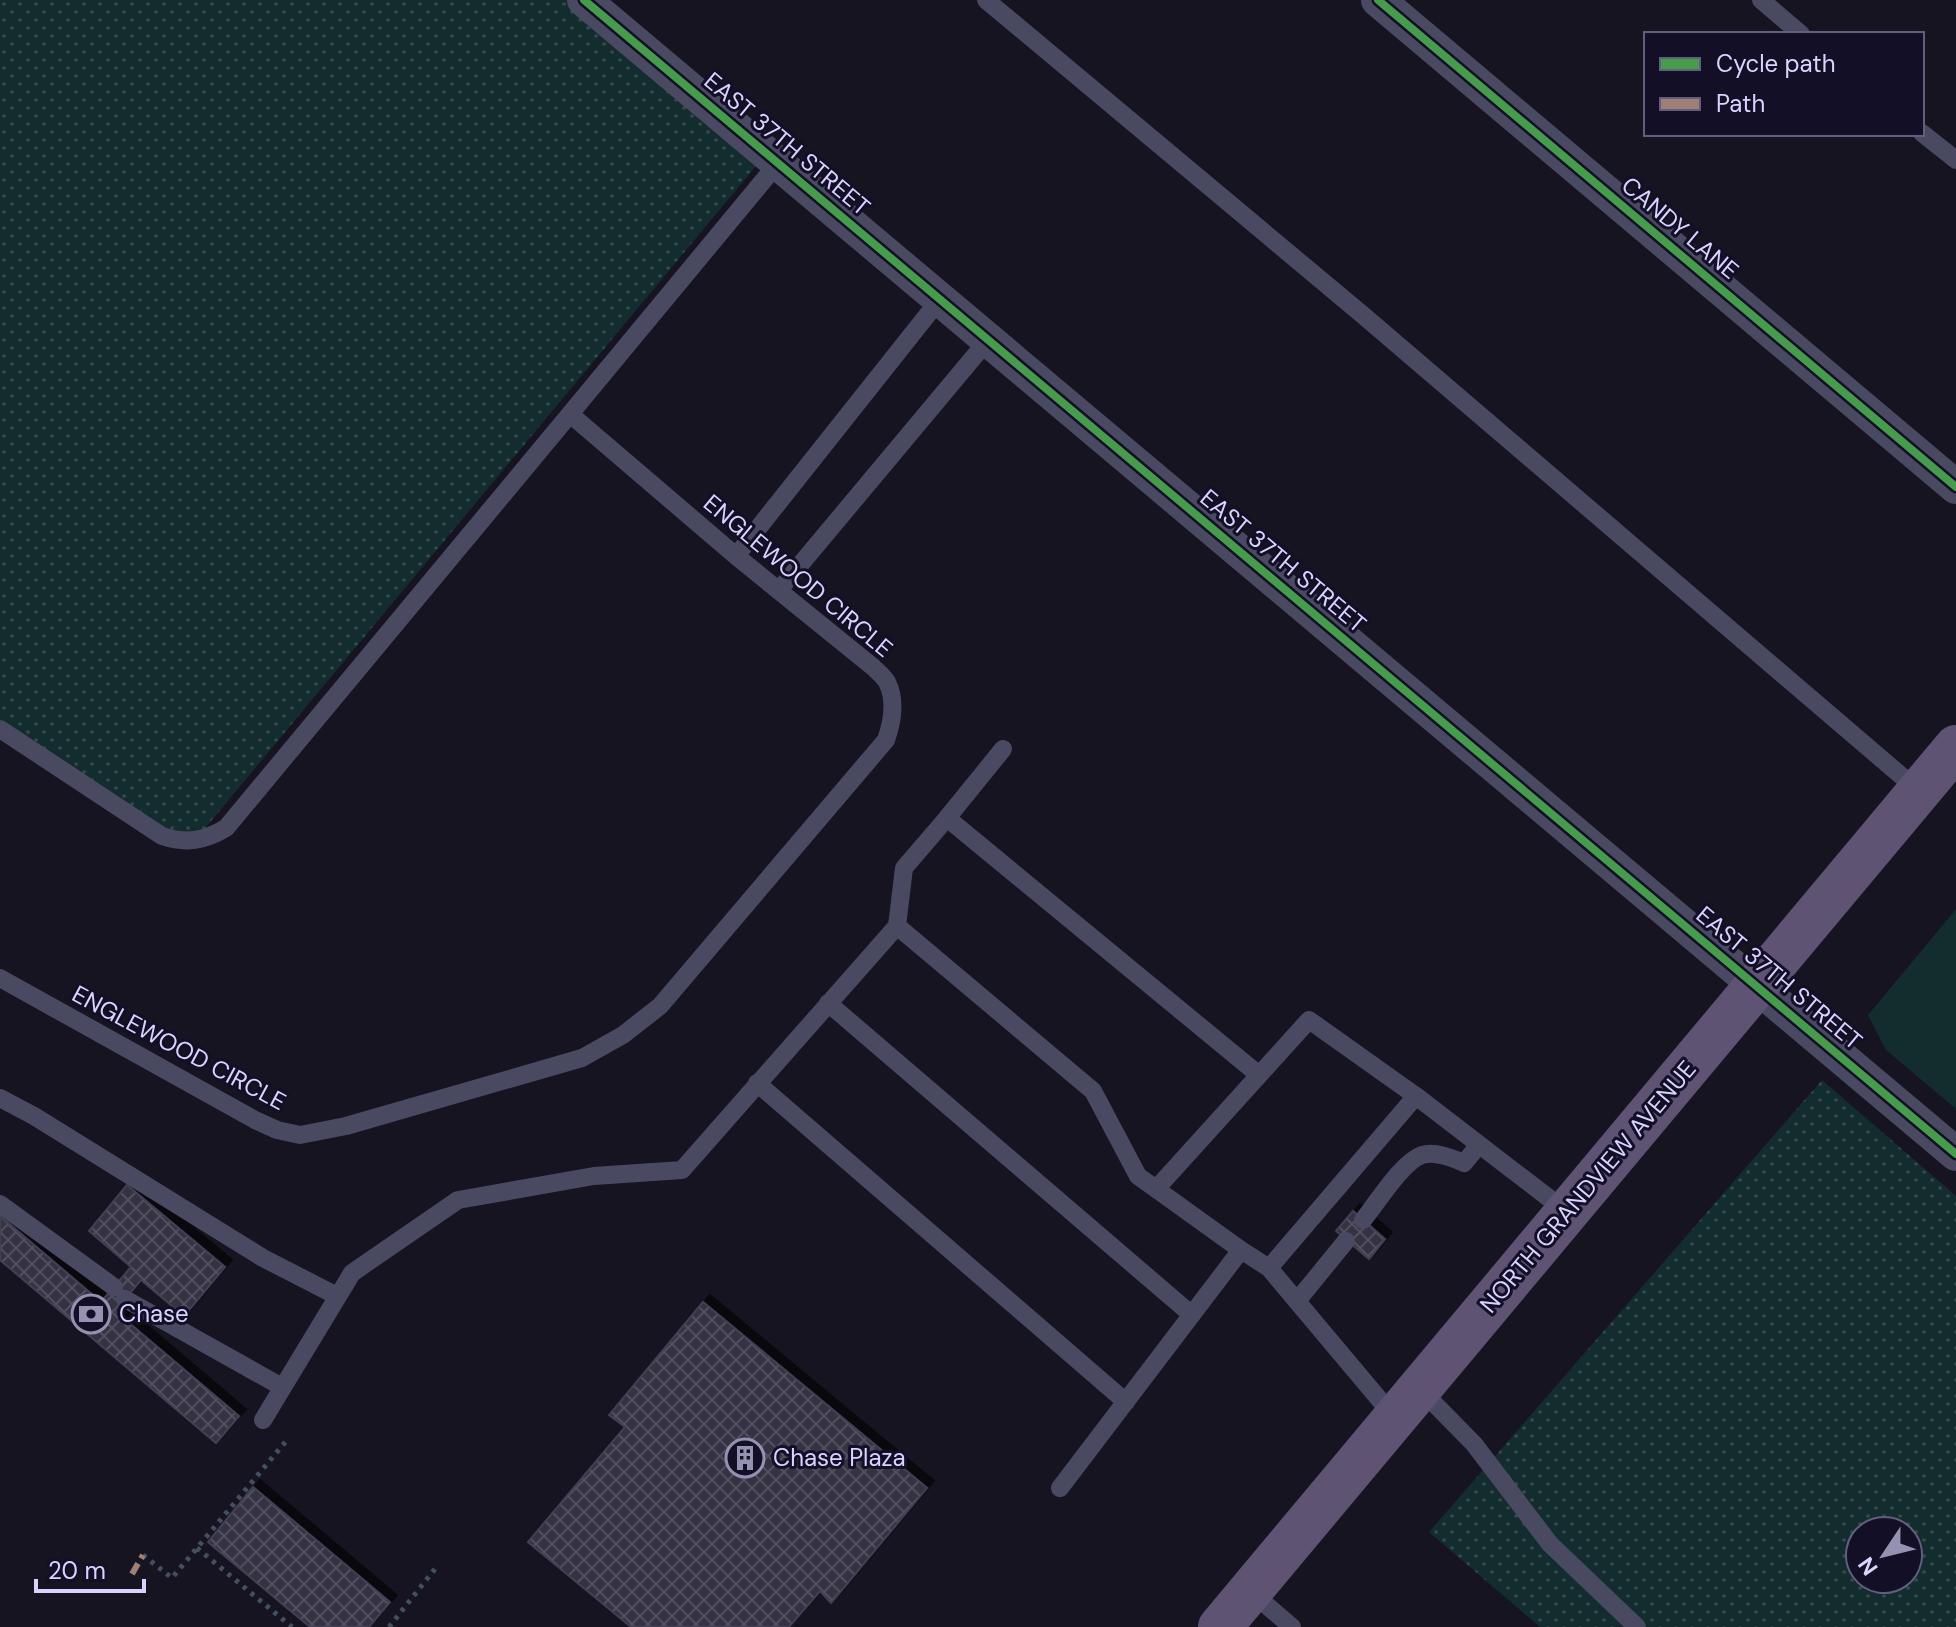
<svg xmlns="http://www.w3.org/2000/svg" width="1956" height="1627" viewBox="0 0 1956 1627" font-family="'DM Sans',sans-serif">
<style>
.grass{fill:url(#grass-dots);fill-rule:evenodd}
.park{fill:#132c2d}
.building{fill:url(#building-cross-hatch);stroke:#433f54;stroke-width:2;filter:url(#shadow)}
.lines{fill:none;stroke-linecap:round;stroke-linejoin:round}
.path{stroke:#44505f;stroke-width:5;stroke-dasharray:4 6;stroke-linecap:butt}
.service{stroke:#4a4962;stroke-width:18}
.minor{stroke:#4a4962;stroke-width:34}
.primary{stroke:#5e5373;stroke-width:44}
.quiet{stroke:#9e8076;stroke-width:6;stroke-dasharray:12 6;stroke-linecap:butt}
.cycleway-casing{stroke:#130f26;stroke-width:13}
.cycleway{stroke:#469c4c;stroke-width:8}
.labels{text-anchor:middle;stroke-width:6;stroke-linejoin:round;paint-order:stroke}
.street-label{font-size:24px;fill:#d9d4ff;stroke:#130f26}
.poi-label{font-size:24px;fill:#d9d4ff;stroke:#130f26;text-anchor:start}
</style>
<defs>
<pattern id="grass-dots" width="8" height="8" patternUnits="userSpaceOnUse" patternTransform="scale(2)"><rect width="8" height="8" fill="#132c2d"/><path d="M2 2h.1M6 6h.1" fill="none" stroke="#354a4c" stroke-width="1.8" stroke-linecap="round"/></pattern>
<pattern id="building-cross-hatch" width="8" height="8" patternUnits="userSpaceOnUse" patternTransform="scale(2)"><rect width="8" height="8" fill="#343243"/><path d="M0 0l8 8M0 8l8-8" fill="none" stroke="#514f5f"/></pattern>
<filter id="shadow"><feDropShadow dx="7" dy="-7" stdDeviation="0" flood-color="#0009"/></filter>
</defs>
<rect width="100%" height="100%" fill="#161421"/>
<!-- grass -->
<path class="grass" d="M 0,0 L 584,0 L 766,154 L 187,850 L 0,728 Z
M 1822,1080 L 1956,1196 L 1956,1627 L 1540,1627 L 1429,1532 ZM 1860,1531 L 1908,1531 L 1908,1579 L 1860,1579 Z"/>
<!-- park -->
<path class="park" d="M 1956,909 L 1956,1109 L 1886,1050 L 1868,1015 Z"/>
<!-- building -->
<path class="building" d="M 127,1185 L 225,1267 L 184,1316 L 141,1280 L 115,1311 L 239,1416 L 216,1443 L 0,1260 L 0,1216 L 101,1302 L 131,1267 L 89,1231 Z
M 1353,1211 L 1385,1239 L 1369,1259 L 1336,1231 Z
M 703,1302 L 927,1488 L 831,1603 L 820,1591 L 789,1627 L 631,1627 L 528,1542 L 625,1427 L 609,1415 Z
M 253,1487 L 390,1602 L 369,1627 L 310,1627 L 208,1542 Z"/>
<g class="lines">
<!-- path -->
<path class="path" d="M 197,1548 L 292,1627
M 143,1555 L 172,1578 L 287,1440
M 389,1627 L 438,1565"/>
<!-- service -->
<path class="service" d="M 986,0 L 1364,316 L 1919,791
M 1761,0 L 1801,34
M 1922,133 L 1956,160
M 570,414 L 778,163
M 736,556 L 940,299
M 779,590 L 988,340
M 0,729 L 162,836 C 186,844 204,841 226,828 L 570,414 L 736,556 L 873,667 C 877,671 884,677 887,682 C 896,700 892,723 886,740 L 660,1006 L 623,1035 L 582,1058 L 346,1126 L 300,1135 L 277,1130 L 255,1120 L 0,978
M 947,818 L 1003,749
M 897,926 L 904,868 L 947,818 L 1259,1075
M 828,1003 L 1192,1315
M 757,1083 L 1126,1402
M 0,1098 L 34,1116 L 263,1258 L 337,1296
M 1156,1189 L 1309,1020 L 1416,1096
M 0,1204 L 114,1287
M 1363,1220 C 1377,1203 1402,1162 1422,1155 C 1435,1151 1452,1158 1464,1163 L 1479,1145
M 125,1299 L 282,1387
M 1297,1301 L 1346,1241
M 1419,1388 L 1474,1444 L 1550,1544 L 1637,1627
M 1395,1418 L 1269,1268 L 1416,1096 L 1567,1212
M 263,1420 L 352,1273 L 458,1200 L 594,1176 L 682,1170 L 897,926 L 1093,1091 L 1138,1176 L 1241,1250
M 1060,1488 L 1241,1250 L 1269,1268
M 1250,1591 L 1292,1627"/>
<!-- minor -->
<path class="minor" d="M 584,0 L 1956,1154
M 1378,0 L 1956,487"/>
<!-- primary -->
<path class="primary" d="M 1220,1627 L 1956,747"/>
<!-- quiet -->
<path class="quiet" d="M 132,1574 L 143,1555"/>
<!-- cycleway casing -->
<g class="cycleway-casing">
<path id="cycleway" d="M 584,0 L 1956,1154
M 1378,0 L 1956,487"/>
</g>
<!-- cycleway -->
<use href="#cycleway" class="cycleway"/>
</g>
<!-- icons -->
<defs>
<g id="bank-ring" transform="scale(2)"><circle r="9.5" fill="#130f26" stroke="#9591b1" stroke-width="1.5"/><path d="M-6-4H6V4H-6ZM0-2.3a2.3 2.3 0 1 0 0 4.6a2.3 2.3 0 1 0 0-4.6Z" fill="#9591b1"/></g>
<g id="building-ring" transform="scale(2)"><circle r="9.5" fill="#130f26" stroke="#9591b1" stroke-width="1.5"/><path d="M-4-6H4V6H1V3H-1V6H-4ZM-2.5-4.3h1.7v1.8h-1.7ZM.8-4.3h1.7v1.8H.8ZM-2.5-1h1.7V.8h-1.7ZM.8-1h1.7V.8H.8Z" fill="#9591b1"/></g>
</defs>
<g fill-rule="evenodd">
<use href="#bank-ring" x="91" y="1314"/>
<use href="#building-ring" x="745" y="1458"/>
</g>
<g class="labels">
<!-- street labels -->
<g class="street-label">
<text transform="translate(787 144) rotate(40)" y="8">EAST 37TH STREET</text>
<text transform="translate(1680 228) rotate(40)" y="8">CANDY LANE</text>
<text transform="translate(1283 561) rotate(40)" y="8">EAST 37TH STREET</text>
<text transform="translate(798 576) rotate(40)" y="8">ENGLEWOOD CIRCLE</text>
<text transform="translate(1779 978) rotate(40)" y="8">EAST 37TH STREET</text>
<text transform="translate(179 1048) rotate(28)" y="8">ENGLEWOOD CIRCLE</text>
<text transform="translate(1588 1187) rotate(-50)" y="8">NORTH GRANDVIEW AVENUE</text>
</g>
<!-- poi labels -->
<g class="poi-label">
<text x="119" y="1322">Chase</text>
<text x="773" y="1466">Chase Plaza</text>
</g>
</g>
<!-- legend -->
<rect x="1644" y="32" width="280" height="104" fill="#130f26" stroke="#625e7d" stroke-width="2"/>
<rect x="1660" y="58" width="40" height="12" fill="#469c4c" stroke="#625e7d" stroke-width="2"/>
<text x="1716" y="72" font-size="24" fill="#d9d4ff">Cycle path</text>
<rect x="1660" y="98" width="40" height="12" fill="#9e8076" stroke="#625e7d" stroke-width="2"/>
<text x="1716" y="112" font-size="24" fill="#d9d4ff">Path</text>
<!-- north arrow -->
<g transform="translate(1884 1555) rotate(235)"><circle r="38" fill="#130f26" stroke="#625e7d" stroke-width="2"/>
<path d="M0-6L14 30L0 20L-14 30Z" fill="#9591b1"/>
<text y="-12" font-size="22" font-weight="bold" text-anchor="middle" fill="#d9d4ff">N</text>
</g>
<!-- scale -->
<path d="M36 1579v12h108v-12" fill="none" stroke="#d9d4ff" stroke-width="4"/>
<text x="48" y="1579" font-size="24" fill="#d9d4ff" stroke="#130f26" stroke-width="6" paint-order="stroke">20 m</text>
</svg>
